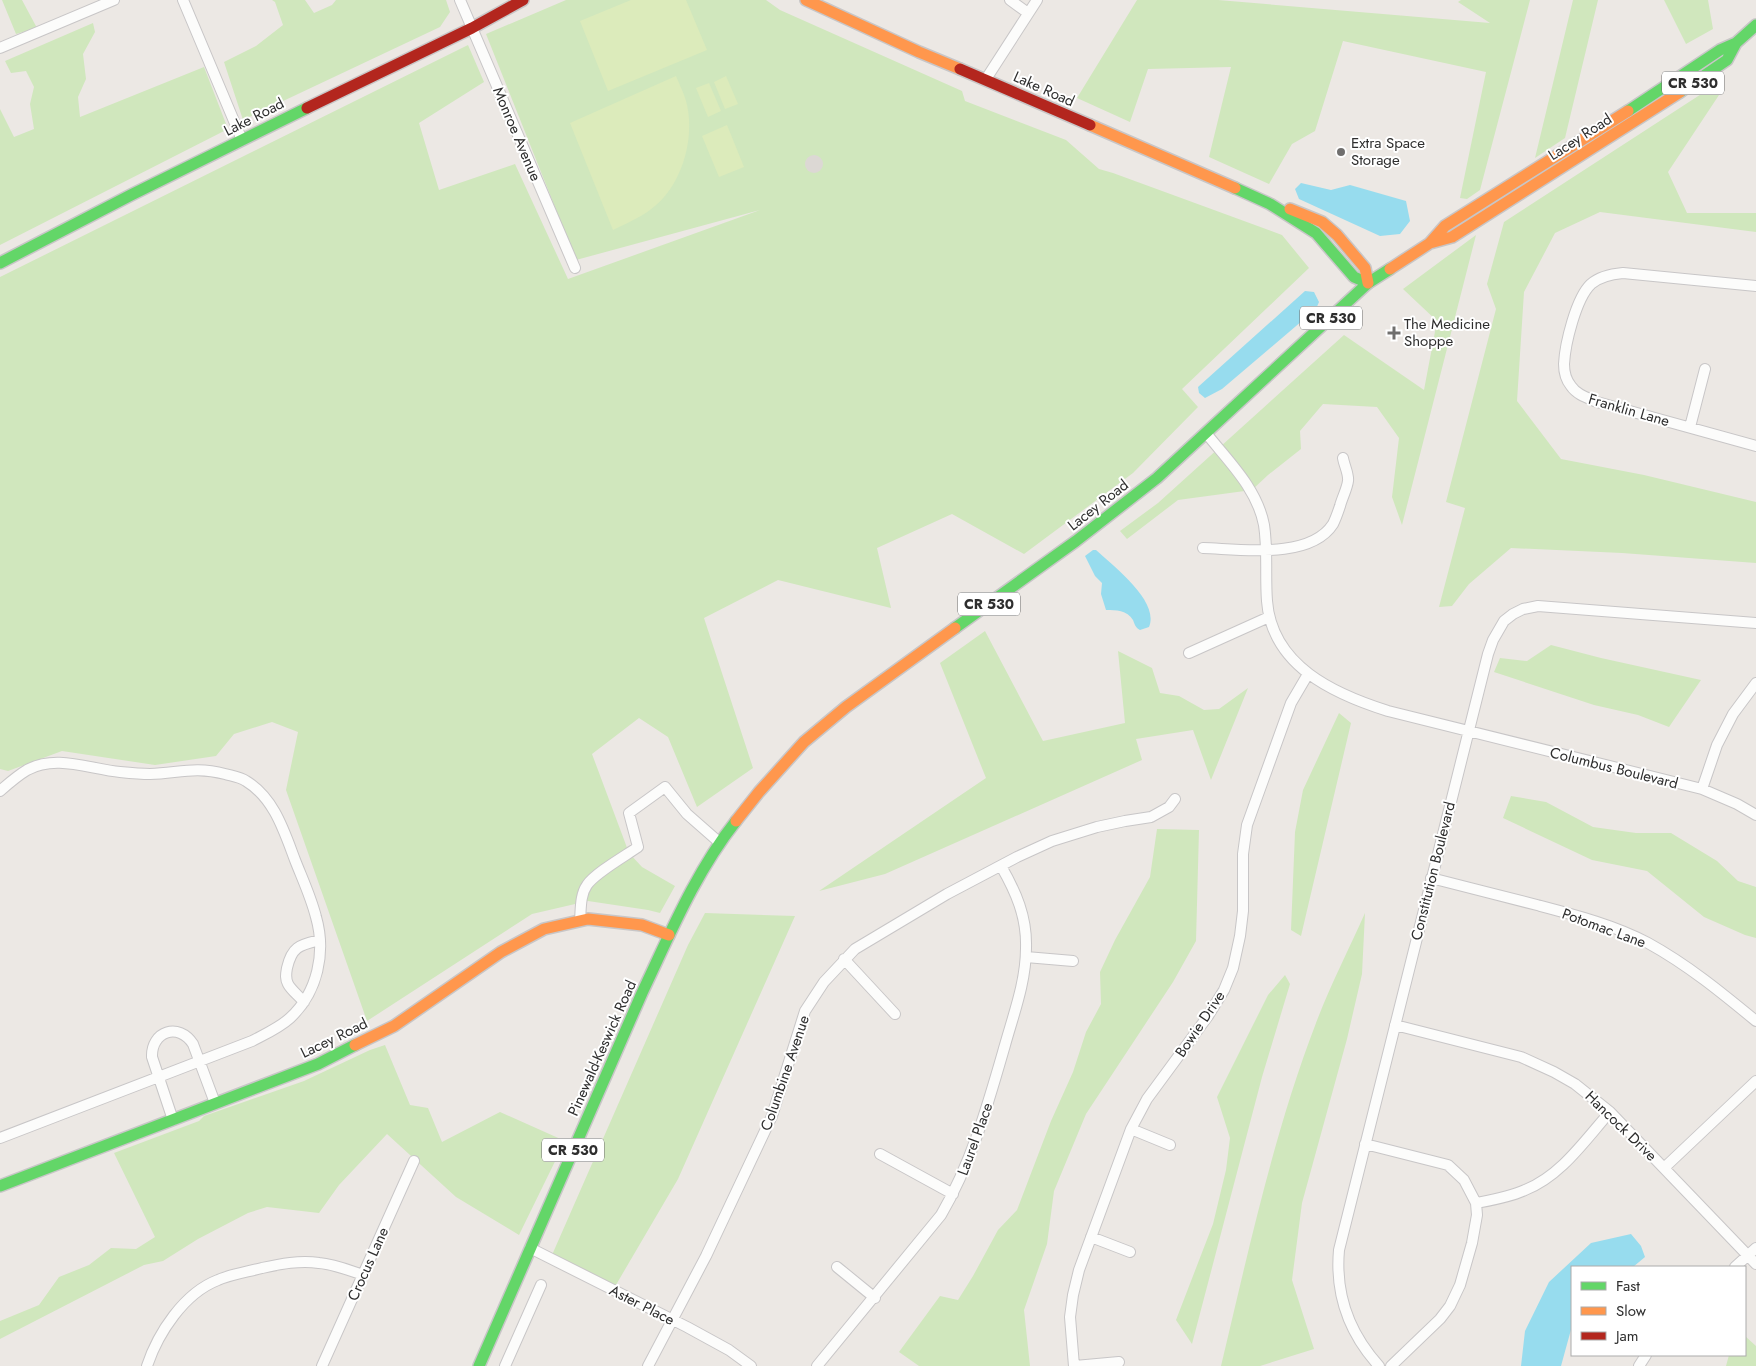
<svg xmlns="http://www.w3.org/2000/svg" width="1756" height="1366" viewBox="0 0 1756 1366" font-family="Jost,sans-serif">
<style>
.green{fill:#d0e7bd}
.pitch{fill:#dcebbb}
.plaza{fill:#dcd8d4}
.water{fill:#97dcee}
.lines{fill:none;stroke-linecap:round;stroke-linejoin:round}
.street-casing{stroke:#c8c6c7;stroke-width:12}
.fast-casing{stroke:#c8c6c7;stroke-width:14}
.slow-casing{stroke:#c8c6c7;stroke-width:14}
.jam-casing{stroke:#c8c6c7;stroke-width:14}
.street{stroke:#fcfcfb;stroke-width:10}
.fast{stroke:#63d668;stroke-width:11}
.slow{stroke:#ff974d;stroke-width:11}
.jam{stroke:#b3261e;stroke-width:11}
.poi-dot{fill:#706f6e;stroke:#fff;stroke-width:2}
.labels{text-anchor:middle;stroke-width:4;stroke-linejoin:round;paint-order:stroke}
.shield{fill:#fff;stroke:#6d6d6d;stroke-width:1}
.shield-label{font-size:14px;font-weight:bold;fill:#2e2e2e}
.street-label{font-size:15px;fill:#2e2e2e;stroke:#fff}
.poi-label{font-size:15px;fill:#2e2e2e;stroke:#fff;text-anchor:start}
</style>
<rect width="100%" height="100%" fill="#ece8e4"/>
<!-- green -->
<path class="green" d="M 2,0 L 22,0 L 37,28 L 16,34 Z
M 272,0 L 305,0 L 314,13 L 332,5 L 336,0 L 446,0 L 450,12 L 440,27 L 243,120 L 224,62 L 256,46 L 283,25 L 275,2 Z
M 566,0 L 766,0 L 780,10 L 962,91 L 965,101 L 1066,140 L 1099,169 L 1113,173 L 1282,235 L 1309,268 L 1182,389 L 1198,407 L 1133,473 L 1024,554 L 952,514 L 877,548 L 891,608 L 778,580 L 704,618 L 753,768 L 697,807 L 668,737 L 639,718 L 592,754 L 629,853 L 642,867 L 675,886 L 660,913 L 648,910 L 588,901 L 532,914 L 367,1021 L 286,790 L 298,732 L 272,722 L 234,734 L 216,756 L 155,765 L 62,751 L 8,771 L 0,769 L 0,277 L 468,45 L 484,82 L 419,123 L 439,190 L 515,164 L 568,279 L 760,210 L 576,260 L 486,34 Z
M 1137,0 L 1218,0 L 1490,23 L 1458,2 L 1461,0 L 1530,0 L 1480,190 L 1467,199 L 1460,198 L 1486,72 L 1343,41 L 1315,131 L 1292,144 L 1269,184 L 1209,157 L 1231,67 L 1148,69 L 1130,122 L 1077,98 Z
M 1573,0 L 1598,0 L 1565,138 L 1535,158 Z
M 1664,0 L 1708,0 L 1713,29 L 1686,44 Z
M 93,23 L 95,32 L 83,54 L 86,79 L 78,97 L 80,117 L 204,67 L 228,129 L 0,245 L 0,109 L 14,137 L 34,129 L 30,104 L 34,87 L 26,71 L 11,73 L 5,61 Z
M 1709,89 L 1719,95 L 1668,172 L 1687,213 L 1756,213 L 1756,232 L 1600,212 L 1555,233 L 1524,292 L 1517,401 L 1561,459 L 1644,475 L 1756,502 L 1756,563 L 1622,553 L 1511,548 L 1469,584 L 1452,606 L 1439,607 L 1465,508 L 1446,502 L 1496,309 L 1487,284 L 1504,222 Z
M 1476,235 L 1402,525 L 1392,497 L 1399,438 L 1377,407 L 1323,404 L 1300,431 L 1301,449 L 1268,475 L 1252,490 L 1178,500 L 1127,539 L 1120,531 L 1158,503 L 1344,335 L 1424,390 L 1437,321 L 1403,289 Z
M 985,631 L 1043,741 L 1125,723 L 1118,651 L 1152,668 L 1160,693 L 1179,696 L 1204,710 L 1219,709 L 1248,688 L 1211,780 L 1193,730 L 1136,739 L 1142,760 L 885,874 L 819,891 L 986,778 L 940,663 Z
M 1551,645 L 1601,658 L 1701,680 L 1669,727 L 1638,715 L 1594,705 L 1494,672 L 1500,658 L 1527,661 Z
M 1339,713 L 1351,723 L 1301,936 L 1291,930 L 1295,832 L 1303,790 Z
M 1511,796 L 1546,802 L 1593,827 L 1636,833 L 1671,833 L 1717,861 L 1738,881 L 1756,887 L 1756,938 L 1745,935 L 1704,917 L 1647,871 L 1592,860 L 1503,818 Z
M 1157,829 L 1199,830 L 1196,941 L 1173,982 L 1086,1114 L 1054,1191 L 1047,1244 L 1024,1310 L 1030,1366 L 919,1366 L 899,1352 L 940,1296 L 958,1300 L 973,1276 L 998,1230 L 1017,1210 L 1051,1121 L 1073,1072 L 1086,1032 L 1101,1004 L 1100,972 L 1115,940 L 1150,877 Z
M 705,913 L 795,916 L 678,1179 L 613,1290 L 552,1255 L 688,945 Z
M 1365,913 L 1362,974 L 1347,1039 L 1302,1203 L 1292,1280 L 1314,1349 L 1260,1366 L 1221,1366 C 1248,1253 1274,1132 1316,1023 C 1330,986 1349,949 1365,913 Z
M 1285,975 L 1290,984 L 1262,1077 L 1192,1344 L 1176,1320 L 1213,1224 L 1226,1170 L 1230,1138 L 1217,1097 L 1268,995 Z
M 385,1045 L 410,1105 L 428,1108 L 442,1142 L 500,1112 L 565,1141 L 519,1235 L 456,1197 L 387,1134 L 339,1185 L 319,1213 L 267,1207 L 248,1213 L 198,1239 L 163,1261 L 144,1265 L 0,1339 L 0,1321 L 39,1305 L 59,1277 L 89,1265 L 111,1248 L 136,1249 L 155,1237 L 114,1153 L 199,1121 L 204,1116 L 304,1081 L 370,1050 Z
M 1745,1336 L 1756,1346 L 1756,1366 L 1726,1366 L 1729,1355 L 1745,1355 Z"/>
<!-- pitch -->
<path class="pitch" d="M 631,0 L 686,0 L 707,50 L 608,91 L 580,21 Z
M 676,76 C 680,86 685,95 687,105 C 695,141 681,188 650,210 C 639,218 625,224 613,230 L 570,123 Z
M 726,76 L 738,104 L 725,109 L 714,82 Z
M 709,83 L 721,111 L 708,117 L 696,88 Z
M 727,125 L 744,167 L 719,177 L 702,136 Z"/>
<!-- plaza -->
<path class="plaza" d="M805 164a9 9 0 1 1 18 0a9 9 0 1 1-18 0Z"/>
<!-- water -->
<path class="water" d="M 1301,183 L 1331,190 L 1350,185 L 1406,201 L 1410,221 L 1400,234 L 1380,236 L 1299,199 L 1295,189 Z
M 1305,291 L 1314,292 L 1319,302 L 1316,309 L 1222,389 L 1205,398 L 1199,393 L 1198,387 Z
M 1093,550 L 1096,550 C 1113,566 1160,601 1149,627 L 1140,630 C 1135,627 1135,625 1133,620 C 1127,610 1116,610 1106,610 L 1101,594 L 1102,583 L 1095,576 L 1085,556 Z
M 1631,1234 L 1641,1246 L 1645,1257 L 1633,1267 L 1572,1267 L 1572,1326 L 1561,1366 L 1521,1366 L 1525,1331 L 1549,1282 L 1591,1243 Z"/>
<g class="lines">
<!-- street casing -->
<g class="street-casing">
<path id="street" d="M 183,0 L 242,140
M 460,0 L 575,268
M 1010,0 L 1028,13
M 0,48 L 114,0
M 986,79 L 1037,0
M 1756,286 L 1623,273 C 1612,274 1599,277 1591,284 C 1576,298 1565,344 1564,364 C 1564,372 1566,380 1571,386 C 1577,395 1588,398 1597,402 L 1756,446
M 1690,427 L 1705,369
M 1206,433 C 1228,461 1257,488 1264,525 C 1268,550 1265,576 1267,601 C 1272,666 1334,694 1388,711 L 1702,789 L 1737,804 L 1756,815
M 1203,548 C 1239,549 1310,560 1333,524 C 1336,518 1338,512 1340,506 C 1342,498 1347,489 1348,481 C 1349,474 1344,465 1343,458
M 1189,653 L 1269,617
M 1702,789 L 1717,745 L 1733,714 L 1756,683
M 0,791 C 9,783 17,776 27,770 C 56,754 89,769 120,772 C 130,773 140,774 150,774 C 179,773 195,766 225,774 C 232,776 240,777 246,781 C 274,798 284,831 295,860 C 302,878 311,897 316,917 C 326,952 318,992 290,1018 C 279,1028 265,1034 252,1041 L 0,1138
M 1431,878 C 1466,887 1502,896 1537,905 C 1575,915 1614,925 1648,943 C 1688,965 1722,993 1756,1021
M 580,920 C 581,909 580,895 587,885 C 595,873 625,856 638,847 L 629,813 L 665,787 L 687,814 L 720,843
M 1026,957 L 1073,961
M 844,959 L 895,1014
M 304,1002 C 299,996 291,990 288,984 C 285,978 286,974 287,968 C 292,946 300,945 320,940
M 1395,1025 L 1521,1057 L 1554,1072 L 1575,1084 L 1610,1112 L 1756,1264
M 173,1120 L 152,1057 C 151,1031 179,1022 193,1044 L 215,1103
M 1131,1129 L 1170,1145
M 1365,1144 L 1448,1165 L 1464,1180 L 1476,1203 L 1477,1215 L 1472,1243 L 1460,1285 L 1450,1306 L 1440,1319 L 1391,1366
M 880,1154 L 953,1194
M 1664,1168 L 1756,1081
M 1476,1203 C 1492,1200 1510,1197 1525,1190 C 1561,1176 1585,1140 1610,1112
M 1091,1237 L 1130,1252
M 530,1248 L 687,1327 L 729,1350 L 751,1366
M 837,1267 L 875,1298
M 1735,1267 L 1756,1248
M 147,1366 C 158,1333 184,1293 218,1280 C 232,1274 247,1272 262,1268 C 280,1264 300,1260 319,1263 C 334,1264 348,1270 363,1275
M 322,1366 L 414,1161
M 505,1366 L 541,1285
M 648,1366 L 706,1256 L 772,1116 L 805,1011 L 824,982 L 855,949 L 947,894 L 1017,857 L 1052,841 L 1097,827 L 1125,821 L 1151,817 L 1169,807 L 1175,799
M 817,1366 L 941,1215 C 972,1162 988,1104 1005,1045 C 1014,1013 1026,981 1026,948 C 1027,917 1016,892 1001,866
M 1074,1366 L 1070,1317 L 1073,1295 L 1079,1270 L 1131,1129 L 1147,1099 L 1208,1016 L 1224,990 L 1233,968 L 1240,936 L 1243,911 L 1243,854 L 1247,825 L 1291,703 L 1308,674
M 1075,1366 L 1119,1362
M 1379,1366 C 1349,1333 1335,1295 1339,1250 L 1488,654 L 1493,640 L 1504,621 L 1513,614 L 1523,609 L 1538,606 L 1756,623
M 1639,1366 L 1646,1355"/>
</g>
<!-- fast casing -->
<g class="fast-casing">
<path id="fast" d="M 1680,92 L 1727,60 L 1736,43
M 1628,111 L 1720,50 L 1736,43 L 1756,25
M 1235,188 L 1270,204 L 1316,233 L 1354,277 L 1368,283
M 0,263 L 131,195 L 307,108
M 955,628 L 1076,541 L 1157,478 L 1368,283 L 1390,269
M 0,1186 L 318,1064 L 355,1045
M 479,1366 L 642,993 C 670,934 695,873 736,821"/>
</g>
<!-- slow casing -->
<g class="slow-casing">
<path id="slow" d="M 806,0 L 919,52 L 960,69
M 1090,125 L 1235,188
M 1290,209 L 1322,222 L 1337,235 L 1365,268 L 1368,283
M 1430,243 L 1452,237 L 1680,92
M 1390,269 L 1430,243 L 1445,226 L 1628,111
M 736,821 L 759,792 L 804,742 L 846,707 L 955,628
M 355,1045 L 394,1026 L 501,952 L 544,929 L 588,919 L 642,925 L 669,935"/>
</g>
<!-- jam casing -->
<g class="jam-casing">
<path id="jam" d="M 960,69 L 1090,125
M 307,108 L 472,28 L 523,0"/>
</g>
<!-- street -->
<use href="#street" class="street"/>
<!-- fast -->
<use href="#fast" class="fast"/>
<!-- slow -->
<use href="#slow" class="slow"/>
<!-- jam -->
<use href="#jam" class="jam"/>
</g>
<!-- markers -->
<g class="poi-dot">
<circle cx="1341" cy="152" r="5"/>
<path d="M1391.5 325.5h5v5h5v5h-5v5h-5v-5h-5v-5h5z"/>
</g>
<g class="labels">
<!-- shield labels -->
<g class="shield">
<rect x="1662" y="71.5" width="62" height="23" rx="4"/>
<rect x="1300" y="306.5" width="62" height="23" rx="4"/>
<rect x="958" y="592.5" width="62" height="23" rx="4"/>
<rect x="542" y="1138.5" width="62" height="23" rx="4"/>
</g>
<g class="shield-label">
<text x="1693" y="88">CR 530</text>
<text x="1331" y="323">CR 530</text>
<text x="989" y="609">CR 530</text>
<text x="573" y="1155">CR 530</text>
</g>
<!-- street labels -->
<g class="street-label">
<text transform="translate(1044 89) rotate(24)" y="5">Lake Road</text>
<text transform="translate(254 117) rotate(-27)" y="5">Lake Road</text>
<text transform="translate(517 134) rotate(67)" y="5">Monroe Avenue</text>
<text transform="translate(1580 137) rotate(-33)" y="5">Lacey Road</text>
<text transform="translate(1629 410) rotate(16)" y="5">Franklin Lane</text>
<text transform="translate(1098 505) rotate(-38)" y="5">Lacey Road</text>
<text transform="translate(1614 768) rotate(14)" y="5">Columbus Boulevard</text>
<text transform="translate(1433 871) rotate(-76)" y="5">Constitution Boulevard</text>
<text transform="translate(1604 928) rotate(20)" y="5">Potomac Lane</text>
<text transform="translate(1200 1024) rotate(-56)" y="5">Bowie Drive</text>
<text transform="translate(334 1038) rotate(-26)" y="5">Lacey Road</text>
<text transform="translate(602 1048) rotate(-66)" y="5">Pinewald-Keswick Road</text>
<text transform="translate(785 1073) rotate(-71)" y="5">Columbine Avenue</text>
<text transform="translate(1621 1126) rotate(44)" y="5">Hancock Drive</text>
<text transform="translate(975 1139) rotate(-70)" y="5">Laurel Place</text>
<text transform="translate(368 1264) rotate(-66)" y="5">Crocus Lane</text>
<text transform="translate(642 1305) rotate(27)" y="5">Aster Place</text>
</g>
<!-- poi labels -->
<g class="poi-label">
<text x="1351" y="148">Extra Space<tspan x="1351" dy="17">Storage</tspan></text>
<text x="1404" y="329">The Medicine<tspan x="1404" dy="17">Shoppe</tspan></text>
</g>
</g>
<!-- legend -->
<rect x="1571" y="1266" width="175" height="90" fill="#ffffff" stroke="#ababab"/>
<rect x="1581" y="1282" width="25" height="8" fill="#63d668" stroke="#ababab"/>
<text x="1616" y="1291" font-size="15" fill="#2e2e2e">Fast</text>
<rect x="1581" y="1307" width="25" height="8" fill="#ff974d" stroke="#ababab"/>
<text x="1616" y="1316" font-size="15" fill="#2e2e2e">Slow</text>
<rect x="1581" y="1332" width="25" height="8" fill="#b3261e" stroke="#ababab"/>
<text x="1616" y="1341" font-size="15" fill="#2e2e2e">Jam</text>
</svg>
